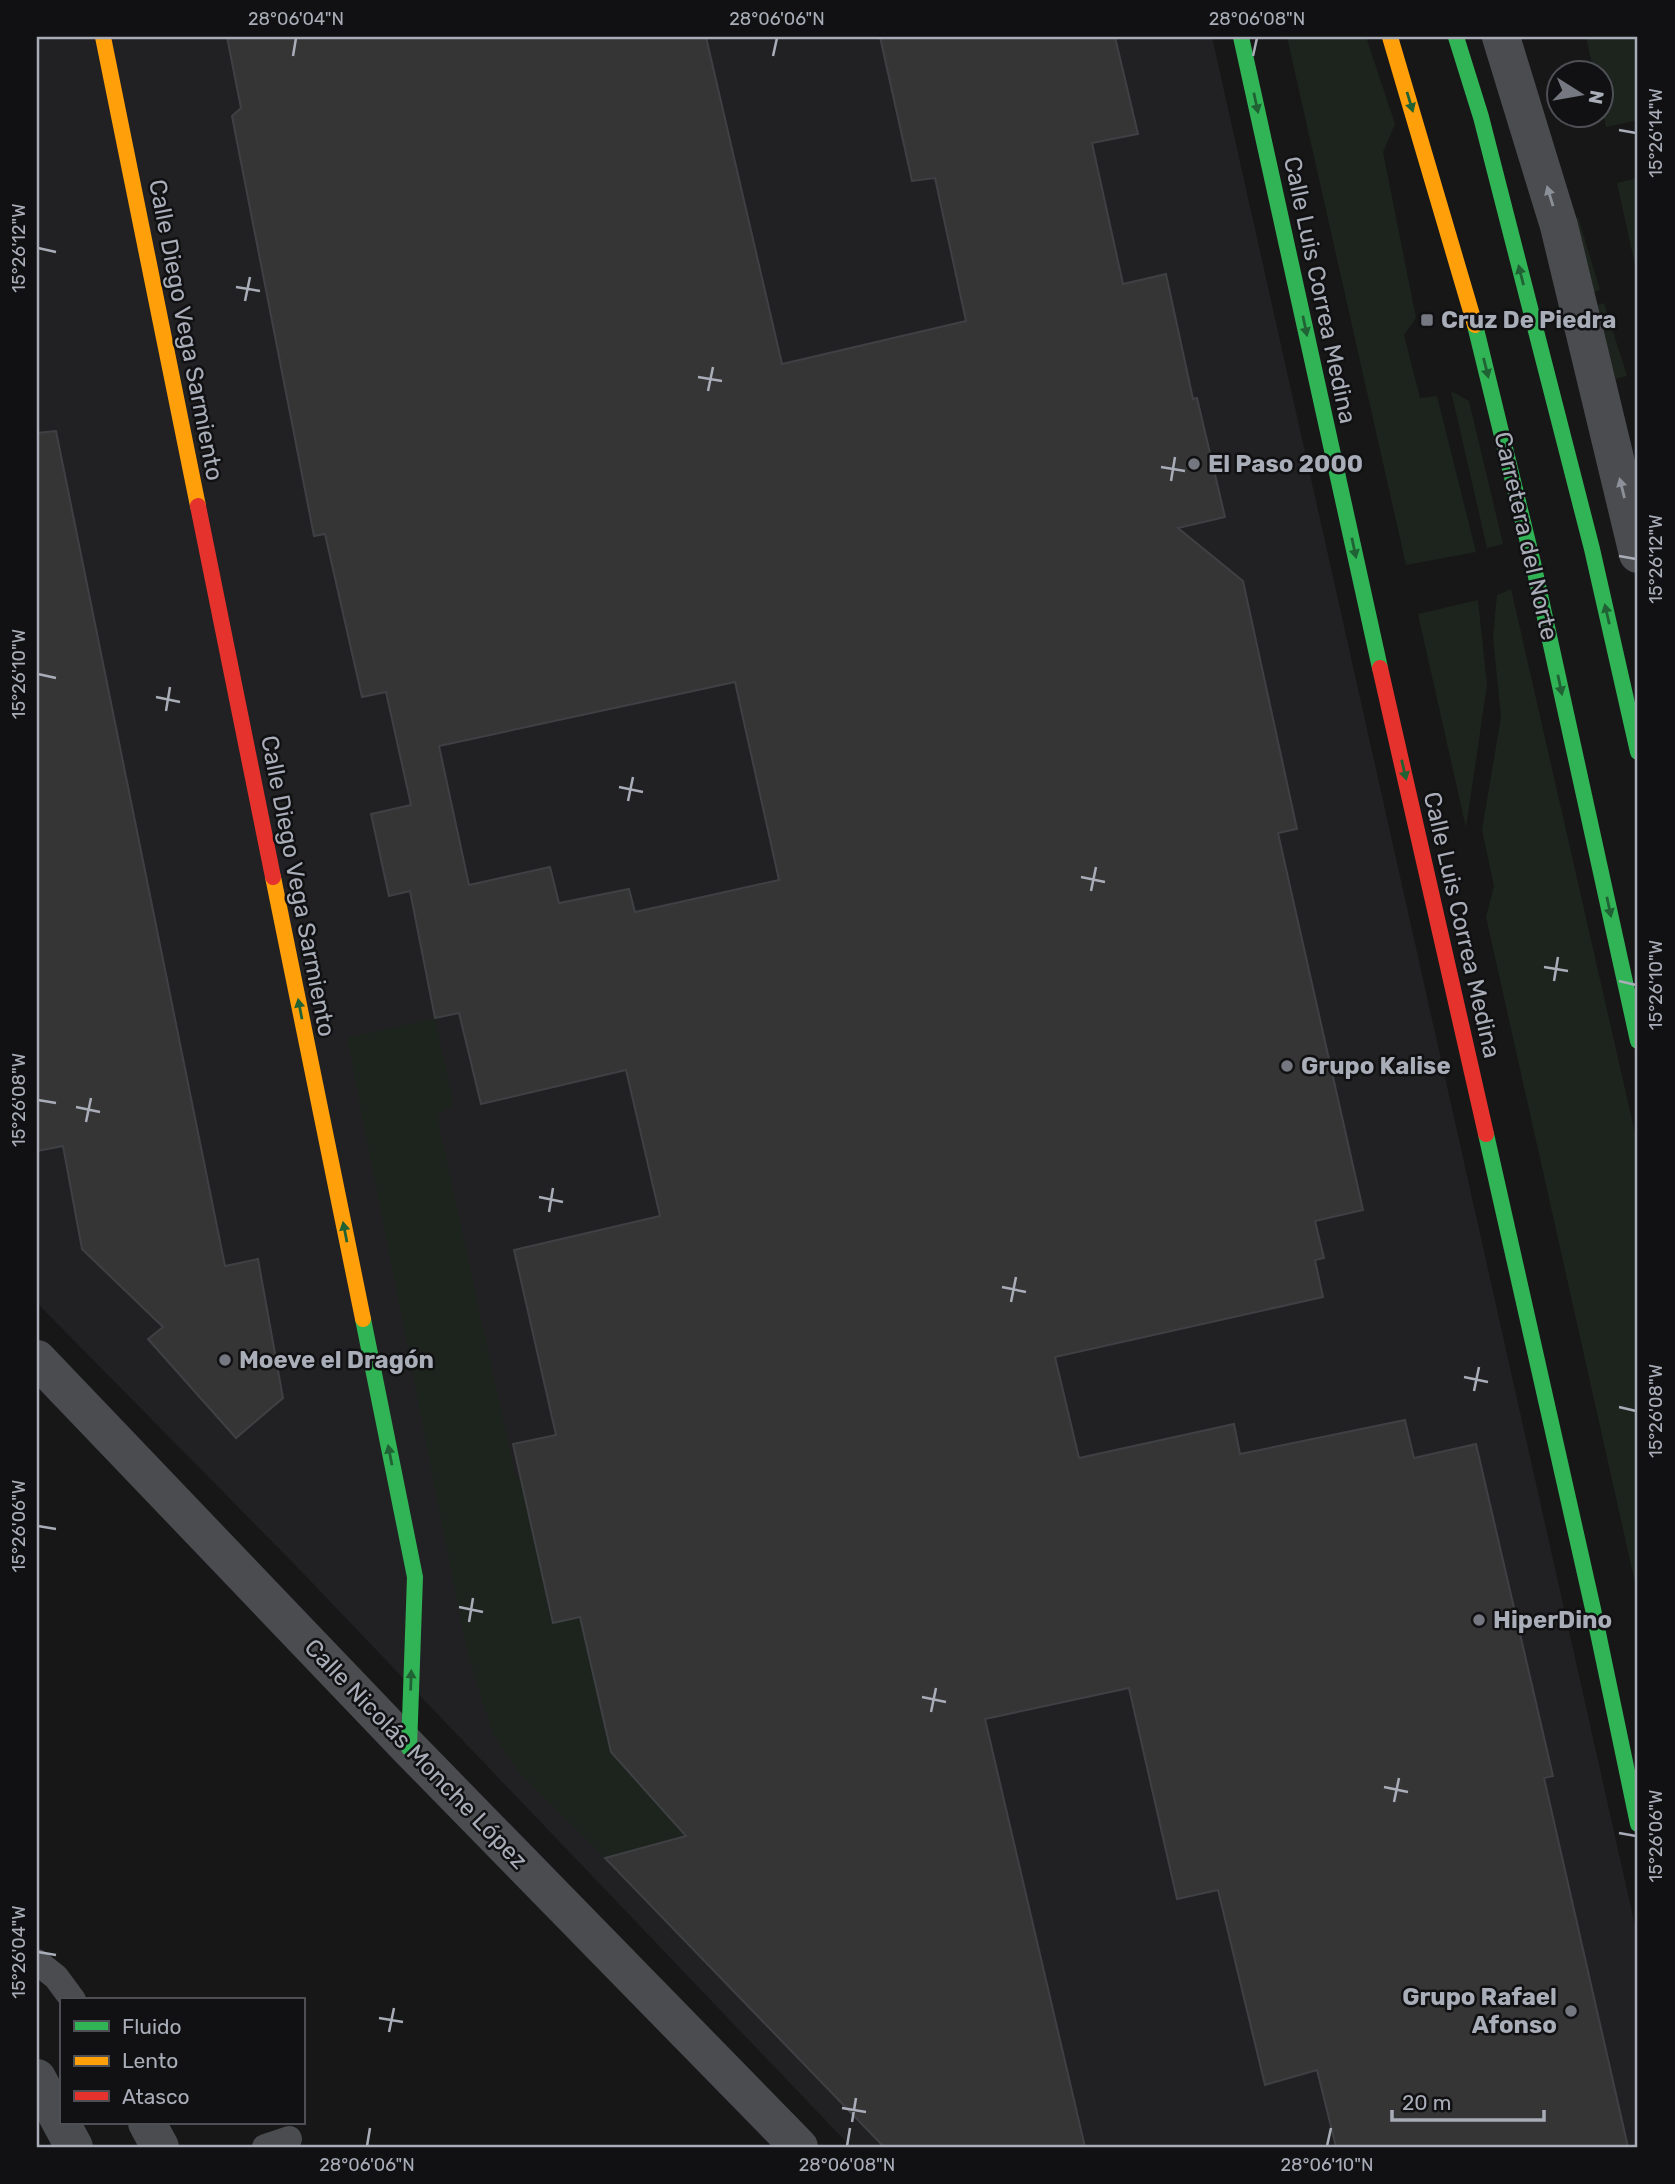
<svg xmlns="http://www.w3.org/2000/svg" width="1675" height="2184" viewBox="0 0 1675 2184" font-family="Rubik,sans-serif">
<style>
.built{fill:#212123}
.green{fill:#1d241e}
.building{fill:#353536;stroke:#3f4043;stroke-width:2;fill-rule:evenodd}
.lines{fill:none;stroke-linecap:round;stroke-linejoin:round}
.lane{stroke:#4b4c50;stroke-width:26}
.street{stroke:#4b4c50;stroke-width:38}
.fast{stroke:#30b455;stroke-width:16}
.slow{stroke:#ff9f0a;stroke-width:16}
.jam{stroke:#e5322d;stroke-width:16}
.oneway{fill:#206234}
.oneway2{fill:#8c9099}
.ticks{fill:none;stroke:#a8adb8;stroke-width:2.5}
.poi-dot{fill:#757880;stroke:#111113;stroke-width:2.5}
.labels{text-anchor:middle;stroke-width:5;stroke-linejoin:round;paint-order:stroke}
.street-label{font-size:24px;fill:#a8adb8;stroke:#111113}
.poi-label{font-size:24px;font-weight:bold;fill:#a8adb8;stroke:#111113;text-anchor:start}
.neatline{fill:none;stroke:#a8adb8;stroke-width:2.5}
.ticks-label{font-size:18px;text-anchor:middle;fill:#a8adb8}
</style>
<rect width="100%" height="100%" fill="#171717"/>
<!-- built -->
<path class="built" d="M 37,37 L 1212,37 L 1638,1939 L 1638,2147 L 851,2147 L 298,1568 L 37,1303 Z"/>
<!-- green -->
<path class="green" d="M 1287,37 L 1366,37 L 1395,124 L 1383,152 L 1416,318 L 1404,335 L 1420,398 L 1437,396 L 1476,552 L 1406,565 Z
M 1586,37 L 1638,37 L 1638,120 L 1606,127 L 1602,107 L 1602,74 L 1594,73 Z
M 1638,178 L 1638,279 L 1617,183 Z
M 1578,217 L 1600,290 L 1589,294 L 1566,220 Z
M 1604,303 L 1627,376 L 1616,379 L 1592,307 Z
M 1451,391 L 1469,401 L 1503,544 L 1487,548 Z
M 1511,589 L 1638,1146 L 1638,1596 L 1486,917 L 1494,886 L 1482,830 L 1501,717 L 1493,638 L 1497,595 Z
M 1478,600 L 1487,685 L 1466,828 L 1418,614 Z
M 435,1018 L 454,1105 L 437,1115 L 516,1479 L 520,1478 L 552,1623 L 580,1617 L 611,1752 L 685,1835 L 605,1858 L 520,1774 L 493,1734 L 467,1652 L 347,1038 Z"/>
<!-- building -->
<path class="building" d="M 227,37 L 706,37 L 782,364 L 966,321 L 935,178 L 912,181 L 880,37 L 1115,37 L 1138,134 L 1092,143 L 1123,284 L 1166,274 L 1193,399 L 1197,398 L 1225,517 L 1178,528 L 1243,581 L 1297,829 L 1278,833 L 1363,1210 L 1315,1221 L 1324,1258 L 1315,1260 L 1323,1297 L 1055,1357 L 1079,1458 L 1234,1424 L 1240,1454 L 1405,1420 L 1414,1458 L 1476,1444 L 1553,1776 L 1544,1778 L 1628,2147 L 1336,2147 L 1317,2070 L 1265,2085 L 1218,1890 L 1177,1899 L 1129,1688 L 985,1719 L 1085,2147 L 884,2147 L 605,1858 L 686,1836 L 611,1752 L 580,1617 L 553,1623 L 513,1444 L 556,1435 L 514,1250 L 660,1216 L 626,1070 L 481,1104 L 459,1013 L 435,1018 L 410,891 L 389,896 L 371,814 L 411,805 L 386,692 L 362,697 L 325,534 L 314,536 L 232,116 L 241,108 ZM 735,682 L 779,880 L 635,912 L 629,889 L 559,903 L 550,867 L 469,885 L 439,746 Z
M 56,431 L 225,1266 L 258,1259 L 283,1398 L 236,1438 L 148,1339 L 163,1327 L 82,1249 L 63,1146 L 37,1151 L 37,433 Z"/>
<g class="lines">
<!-- lane -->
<path class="lane" d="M 37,1962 L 56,1977 L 73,2000
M 265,2147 L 289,2139"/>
<!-- street -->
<path class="street" d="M 1501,37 L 1559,226 L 1638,554
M 37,1359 L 409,1748 L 799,2147
M 37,2078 L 74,2147
M 147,2123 L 160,2147"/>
<!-- fast -->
<path class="fast" d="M 1241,37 L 1380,668
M 1456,37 L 1481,117 L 1592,549 L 1638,752
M 1475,325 L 1533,563 L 1638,1041
M 1486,1134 L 1593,1609 L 1638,1824
M 363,1319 L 415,1577 L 409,1748"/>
<!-- slow -->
<path class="slow" d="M 103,37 L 198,506
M 1390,37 L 1475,325
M 273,877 L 363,1319"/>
<!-- jam -->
<path class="jam" d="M 198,506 L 273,877
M 1380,668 L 1486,1134"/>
</g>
<!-- one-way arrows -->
<defs><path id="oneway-solid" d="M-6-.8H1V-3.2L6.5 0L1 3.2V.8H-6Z" transform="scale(1.75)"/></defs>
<g class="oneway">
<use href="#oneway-solid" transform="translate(1410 102) rotate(73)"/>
<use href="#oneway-solid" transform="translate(1256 103) rotate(78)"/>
<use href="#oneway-solid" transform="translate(1521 275) rotate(-104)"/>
<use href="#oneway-solid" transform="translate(1305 326) rotate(78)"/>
<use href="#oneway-solid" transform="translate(1486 368) rotate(76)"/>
<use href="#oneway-solid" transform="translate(1354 548) rotate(78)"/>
<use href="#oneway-solid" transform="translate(1607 614) rotate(-103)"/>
<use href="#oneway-solid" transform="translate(1560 685) rotate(78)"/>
<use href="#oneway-solid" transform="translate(1404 770) rotate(77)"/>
<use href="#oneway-solid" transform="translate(1609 907) rotate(78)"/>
<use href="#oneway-solid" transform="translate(300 1009) rotate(-101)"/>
<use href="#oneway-solid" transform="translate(345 1232) rotate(-101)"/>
<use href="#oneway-solid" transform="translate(390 1455) rotate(-101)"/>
<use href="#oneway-solid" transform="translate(411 1680) rotate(-88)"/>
</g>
<g class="oneway2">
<use href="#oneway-solid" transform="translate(1550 196) rotate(-107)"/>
<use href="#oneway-solid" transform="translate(1622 488) rotate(-104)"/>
</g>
<!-- ticks -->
<path class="ticks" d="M 293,56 L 296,38M 773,56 L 777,38M 1253,56 L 1257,38M 1619,130 L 1636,133M 38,248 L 56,252M 236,287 L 260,291M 245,301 L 250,277M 698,377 L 722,381M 708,391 L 713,367M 1161,467 L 1185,471M 1171,481 L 1175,457M 1619,556 L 1636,559M 38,674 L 56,678M 156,697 L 180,702M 166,711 L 170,687M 619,787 L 643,792M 628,801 L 633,777M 1081,877 L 1105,882M 1091,891 L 1096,867M 1544,967 L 1568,971M 1554,981 L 1558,957M 1619,981 L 1636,985M 38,1100 L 56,1103M 76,1107 L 100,1112M 86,1122 L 91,1098M 539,1197 L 563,1202M 549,1212 L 553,1188M 1002,1287 L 1026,1292M 1011,1302 L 1016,1277M 1464,1377 L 1488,1382M 1474,1391 L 1479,1367M 1619,1407 L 1636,1411M 38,1526 L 56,1529M 459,1607 L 483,1612M 469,1622 L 473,1598M 922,1697 L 946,1702M 931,1712 L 936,1688M 1384,1787 L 1408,1792M 1394,1802 L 1399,1778M 1619,1833 L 1636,1836M 38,1952 L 56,1955M 379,2018 L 403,2022M 389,2032 L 394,2008M 842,2108 L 866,2112M 852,2122 L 856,2098M 367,2146 L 370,2128M 847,2146 L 850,2128M 1327,2146 L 1331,2128"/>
<!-- markers -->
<g class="poi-dot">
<rect x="1420" y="313" width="14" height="14" rx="3.5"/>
<circle cx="1194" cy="464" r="7"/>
<circle cx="1287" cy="1066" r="7"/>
<circle cx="225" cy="1360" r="7"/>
<circle cx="1479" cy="1620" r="7"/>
<circle cx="1571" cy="2011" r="7"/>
</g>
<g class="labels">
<!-- street labels -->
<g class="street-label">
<text transform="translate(1320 290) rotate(78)" y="8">Calle Luis Correa Medina</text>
<text transform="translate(186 330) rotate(79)" y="8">Calle Diego Vega Sarmiento</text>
<text transform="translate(1526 536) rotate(77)" y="8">Carretera del Norte</text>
<text transform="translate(298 886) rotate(79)" y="8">Calle Diego Vega Sarmiento</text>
<text transform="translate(1462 925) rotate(77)" y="8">Calle Luis Correa Medina</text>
<text transform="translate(416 1754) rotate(46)" y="8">Calle Nicolás Monche López</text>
</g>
<!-- poi labels -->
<g class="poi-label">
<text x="1441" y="328">Cruz De Piedra</text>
<text x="1208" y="472">El Paso 2000</text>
<text x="1301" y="1074">Grupo Kalise</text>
<text x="239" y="1368">Moeve el Dragón</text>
<text x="1493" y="1628">HiperDino</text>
<text x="1557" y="2005" text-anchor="end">Grupo Rafael<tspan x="1557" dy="28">Afonso</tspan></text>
</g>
</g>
<!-- border -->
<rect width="1675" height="2184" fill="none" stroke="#111113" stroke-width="77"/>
<!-- legend -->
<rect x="60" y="1998" width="245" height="126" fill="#111113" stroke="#4d4f55" stroke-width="2"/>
<rect x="74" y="2021" width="35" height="10" fill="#30b455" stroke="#4d4f55" stroke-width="2"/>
<text x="122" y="2034" font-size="21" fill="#a8adb8">Fluido</text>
<rect x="74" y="2056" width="35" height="10" fill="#ff9f0a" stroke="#4d4f55" stroke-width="2"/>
<text x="122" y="2068" font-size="21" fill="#a8adb8">Lento</text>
<rect x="74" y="2091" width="35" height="10" fill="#e5322d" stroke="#4d4f55" stroke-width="2"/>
<text x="122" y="2104" font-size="21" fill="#a8adb8">Atasco</text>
<!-- north arrow -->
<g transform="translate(1580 94) rotate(101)"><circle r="33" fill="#111113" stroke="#4d4f55" stroke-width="2"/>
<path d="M0-5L12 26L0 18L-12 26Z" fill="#757880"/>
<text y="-10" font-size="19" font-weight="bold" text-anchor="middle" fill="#a8adb8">N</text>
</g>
<!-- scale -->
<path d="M1392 2110v10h152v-10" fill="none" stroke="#a8adb8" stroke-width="3.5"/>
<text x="1402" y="2110" font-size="21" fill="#a8adb8" stroke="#111113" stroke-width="5" paint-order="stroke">20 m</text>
<rect x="38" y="38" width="1598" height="2108" class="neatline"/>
<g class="ticks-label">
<text x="296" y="25">28°06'04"N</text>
<text x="777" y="25">28°06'06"N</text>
<text x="1257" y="25">28°06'08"N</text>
<text transform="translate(1656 133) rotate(-90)" y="6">15°26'14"W</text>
<text transform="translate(19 248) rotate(-90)" y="6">15°26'12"W</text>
<text transform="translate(1656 559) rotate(-90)" y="6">15°26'12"W</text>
<text transform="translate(19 674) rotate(-90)" y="6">15°26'10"W</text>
<text transform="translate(1656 985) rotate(-90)" y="6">15°26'10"W</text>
<text transform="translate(19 1100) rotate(-90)" y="6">15°26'08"W</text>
<text transform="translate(1656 1411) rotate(-90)" y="6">15°26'08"W</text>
<text transform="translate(19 1526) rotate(-90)" y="6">15°26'06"W</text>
<text transform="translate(1656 1836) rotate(-90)" y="6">15°26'06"W</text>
<text transform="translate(19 1952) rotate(-90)" y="6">15°26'04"W</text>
<text x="367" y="2171">28°06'06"N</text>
<text x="847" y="2171">28°06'08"N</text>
<text x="1327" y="2171">28°06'10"N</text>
</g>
</svg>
